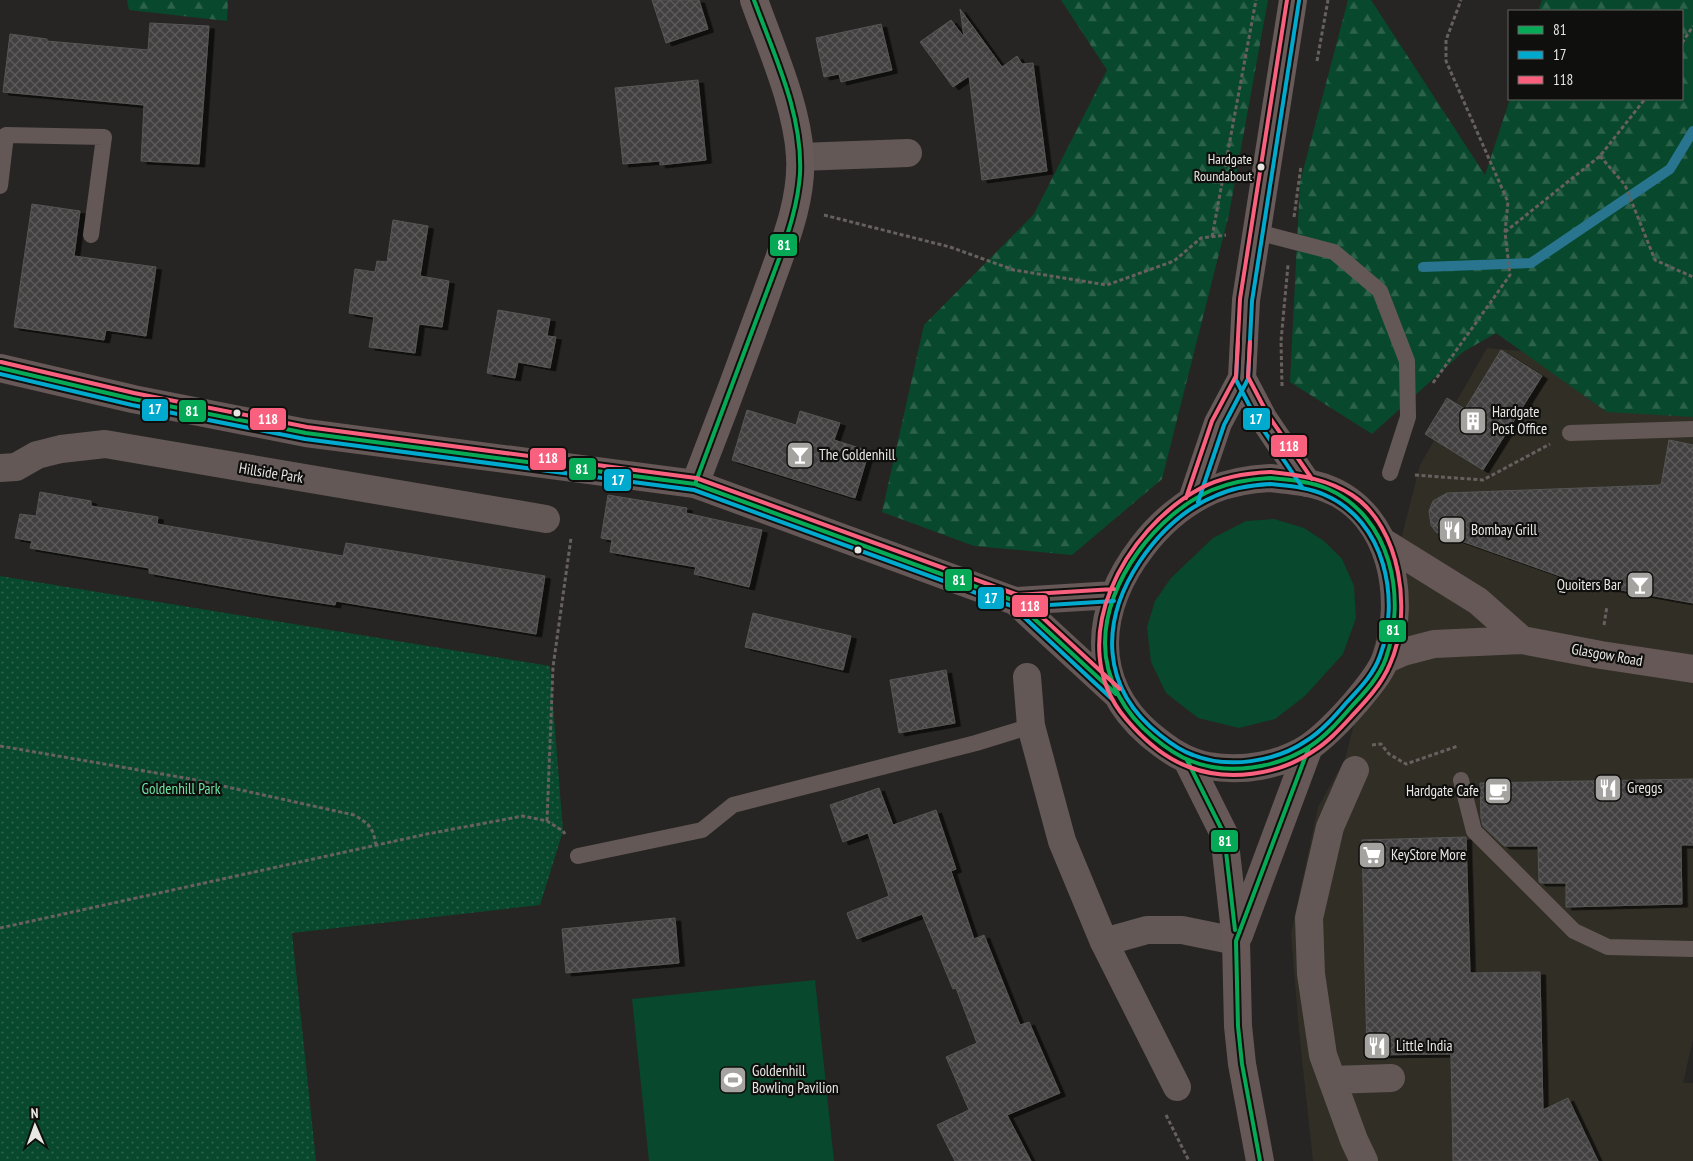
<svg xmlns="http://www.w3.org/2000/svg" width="1693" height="1161" viewBox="0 0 1693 1161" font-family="'PT Sans Narrow',sans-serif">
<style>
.built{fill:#312e26}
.green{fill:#08482c}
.forest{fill:url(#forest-firs)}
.park{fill:url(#park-dots)}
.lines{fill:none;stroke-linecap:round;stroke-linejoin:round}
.stream{stroke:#29758f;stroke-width:10}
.building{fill:url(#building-cross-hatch);stroke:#565554;filter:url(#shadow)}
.path{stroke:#67605e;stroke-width:3;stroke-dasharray:4 2.5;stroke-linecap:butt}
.lane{stroke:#635856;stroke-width:16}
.street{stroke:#635856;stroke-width:28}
.secondary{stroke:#675a59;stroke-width:28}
.primary{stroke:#665856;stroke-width:28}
.bus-1-casing{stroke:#0f0f0d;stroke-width:8}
.bus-2-casing{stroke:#0f0f0d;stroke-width:8}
.bus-3-casing{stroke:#0f0f0d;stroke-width:8}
.bus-1{stroke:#06aa56;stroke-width:4}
.bus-2{stroke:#00a9ce;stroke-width:4}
.bus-3{stroke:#f8607d;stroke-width:4}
.bus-dot{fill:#e8e7e4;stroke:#0f0f0d;stroke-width:2}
.labels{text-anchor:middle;stroke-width:4.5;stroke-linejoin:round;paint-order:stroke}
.bus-label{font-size:14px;fill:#e8e7e4;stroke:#0f0f0d;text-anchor:end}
.poi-label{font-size:15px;fill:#e8e7e4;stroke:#0f0f0d;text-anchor:start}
.street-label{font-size:15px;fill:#e8e7e4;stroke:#0f0f0d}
.park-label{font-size:15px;fill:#6de4a3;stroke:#0f0f0d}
.line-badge{stroke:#0f0f0d;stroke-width:2}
.badge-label{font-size:14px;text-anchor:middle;font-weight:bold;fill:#fff}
</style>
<defs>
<pattern id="forest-firs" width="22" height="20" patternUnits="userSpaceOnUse" patternTransform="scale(1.25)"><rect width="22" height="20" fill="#08482c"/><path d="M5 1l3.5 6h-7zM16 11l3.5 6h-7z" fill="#2c624a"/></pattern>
<pattern id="park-dots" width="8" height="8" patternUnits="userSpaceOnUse" patternTransform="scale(1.25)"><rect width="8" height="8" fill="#08482c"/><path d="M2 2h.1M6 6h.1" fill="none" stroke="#2c624a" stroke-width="1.8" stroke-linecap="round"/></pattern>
<pattern id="building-cross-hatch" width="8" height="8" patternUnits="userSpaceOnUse" patternTransform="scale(1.25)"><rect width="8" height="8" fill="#424140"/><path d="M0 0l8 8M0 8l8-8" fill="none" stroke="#5d5c5b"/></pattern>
<filter id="shadow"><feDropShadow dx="5.5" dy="3" stdDeviation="0" flood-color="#0009"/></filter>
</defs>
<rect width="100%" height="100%" fill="#262523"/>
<!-- built -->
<path class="built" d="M 1487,348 L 1693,367 L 1693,1039 L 1683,1083 L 1693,1083 L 1693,1161 L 1313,1161 L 1299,1031 L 1291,933 L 1318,807 L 1345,759 L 1420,465 Z"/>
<!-- green -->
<path class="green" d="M 1274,519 L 1304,528 L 1324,541 L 1342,559 L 1354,586 L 1356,618 L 1343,654 L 1305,696 L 1275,719 L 1239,728 L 1198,718 L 1166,693 L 1151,662 L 1147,627 L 1155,601 L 1171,578 L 1213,538 L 1246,521 Z
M 815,980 L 834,1161 L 649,1161 L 632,999 Z"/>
<!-- forest -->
<path class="forest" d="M 127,0 L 228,0 L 227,21 L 129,10 Z
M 1061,0 L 1268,0 L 1229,214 L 1162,479 L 1072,555 L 974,546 L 882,512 L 924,325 L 1034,214 L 1107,70 Z
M 1348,0 L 1371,0 L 1485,175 L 1510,99 L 1682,99 L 1682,11 L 1538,11 L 1542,0 L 1693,0 L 1693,417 L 1607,412 L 1496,333 L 1463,352 L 1372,434 L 1290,382 L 1300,182 Z"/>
<!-- park -->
<path class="park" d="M 0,576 L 550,666 L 563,831 L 540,905 L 292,933 L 316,1161 L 0,1161 Z"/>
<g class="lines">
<!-- stream -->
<path class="stream" d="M 1423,267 L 1531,263 L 1670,169 L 1693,131"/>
</g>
<!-- building -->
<path class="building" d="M 652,0 L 699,0 L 708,29 L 666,43 Z
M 960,9 L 1002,67 L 1017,56 L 1022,64 L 1033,63 L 1047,171 L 982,180 L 969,76 L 953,87 L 920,42 L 951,20 L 964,37 Z
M 150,23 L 209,26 L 199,164 L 141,161 L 144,105 L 3,92 L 10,34 L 47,39 L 47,41 L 148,50 Z
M 881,24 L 892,70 L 841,82 L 839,74 L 824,77 L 816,38 Z
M 698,80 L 706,160 L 660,165 L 660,161 L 623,164 L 615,88 Z
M 32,204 L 80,211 L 74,256 L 156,267 L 146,336 L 106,330 L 104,340 L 14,327 Z
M 393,220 L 428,226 L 420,276 L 449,281 L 442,327 L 419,324 L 415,353 L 369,347 L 374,317 L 349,313 L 355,269 L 375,272 L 377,261 L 387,262 Z
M 498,310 L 550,319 L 547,336 L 556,337 L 550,368 L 518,362 L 515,378 L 487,373 Z
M 1501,350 L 1542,376 L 1483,470 L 1425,434 L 1447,398 L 1465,409 Z
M 747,410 L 796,425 L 800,411 L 840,423 L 834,440 L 869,451 L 855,498 L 732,460 Z
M 1669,440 L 1693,445 L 1693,603 L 1577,582 L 1436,532 L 1431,525 L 1429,511 L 1433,501 L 1447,493 L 1661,485 Z
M 40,492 L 91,501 L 91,506 L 158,517 L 157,524 L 227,536 L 343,556 L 346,543 L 545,576 L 536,634 L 336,601 L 335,605 L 264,594 L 149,573 L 149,568 L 30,548 L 32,541 L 15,538 L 20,514 L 36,516 Z
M 608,495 L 687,508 L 686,513 L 762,530 L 749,587 L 694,574 L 696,567 L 610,552 L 612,540 L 601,538 Z
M 753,613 L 851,636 L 843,670 L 745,647 Z
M 946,670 L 955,723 L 899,733 L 890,680 Z
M 1693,779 L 1693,845 L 1681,845 L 1682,904 L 1566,907 L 1566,883 L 1541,883 L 1539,882 L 1538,846 L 1504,846 L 1483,826 L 1481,818 L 1480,783 Z
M 879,788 L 893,825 L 936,810 L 956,869 L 951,871 L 974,939 L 984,935 L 1020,1025 L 1029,1022 L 1060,1093 L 1007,1115 L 1031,1161 L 955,1161 L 937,1125 L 969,1110 L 946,1057 L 977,1043 L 956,988 L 953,989 L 922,914 L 857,939 L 847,913 L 889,896 L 868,833 L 843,842 L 830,805 Z
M 1466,837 L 1470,973 L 1540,972 L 1543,1110 L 1568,1098 L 1598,1161 L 1453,1161 L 1451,1054 L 1367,1055 L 1362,840 Z
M 675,918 L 679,963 L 566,973 L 562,929 Z"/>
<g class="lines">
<!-- path -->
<path class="path" d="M 1682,43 L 1693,26
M 1317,61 L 1328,0
M 1600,156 L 1625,185 L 1655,260 L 1693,277
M 824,215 L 950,247 L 1014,270 L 1107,285 L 1174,261 L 1201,238 L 1226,235
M 1294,217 L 1301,166
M 1505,232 L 1600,156 L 1645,99
M 1212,237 L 1256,0
M 1433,383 L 1510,275 L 1505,232 L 1508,202 L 1446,61 L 1446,40 L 1461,0
M 1282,386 L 1281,341 L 1288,265
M 1415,475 L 1483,480 L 1550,444
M 1604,625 L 1607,606
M 1372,745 L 1381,744 L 1389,754 L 1406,764 L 1458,746
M 0,746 L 191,779 L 354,815 C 370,824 373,828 376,845
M 547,821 L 553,667 L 571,538
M 0,928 L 427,834 L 523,816 L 547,821 L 563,831 L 565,834
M 1166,1115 L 1189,1161"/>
<!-- lane -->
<path class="lane" d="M 0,186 L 6,135 L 104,137 L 91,235
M 1257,232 L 1334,252 L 1380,291 L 1407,361 L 1408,417 L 1390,473
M 1570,433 L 1693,429
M 1461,780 L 1474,831 L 1574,931 L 1608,947 L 1693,949
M 578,856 L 702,830 L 733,805 L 976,743 L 1031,726"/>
<!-- street -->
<path class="street" d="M 800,157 L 908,153
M 0,468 L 16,467 L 37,455 L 61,449 L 105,444 L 546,519
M 1027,677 L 1031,726 L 1062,841 L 1104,942 L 1177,1087
M 1355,770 L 1330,827 L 1309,918 L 1311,974 L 1323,1055 L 1354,1140 L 1364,1161
M 1104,942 L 1147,930 L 1182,930 L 1236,941
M 1332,1080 L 1391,1078"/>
<!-- secondary -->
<path class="secondary" d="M 1242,378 L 1263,418 L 1307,483
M 695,484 C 720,420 744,356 767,292 C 782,249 803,202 800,156 C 797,105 771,48 754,0
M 1192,500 L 1218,423 L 1242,378 L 1246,300 L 1293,0"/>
<!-- primary -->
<path class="primary" d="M 0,368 L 133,399 L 306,433 L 695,484 L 1015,601 L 1116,694
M 1270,478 C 1289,480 1310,482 1328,489 C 1392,514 1407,599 1386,658 C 1380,674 1366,690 1355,703 C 1341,719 1326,735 1309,747 C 1280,766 1242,772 1208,766 C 1185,762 1167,749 1149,734 C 1087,680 1096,607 1142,547 C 1160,523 1185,502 1212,490 C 1231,482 1250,479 1270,478 Z
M 1383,542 L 1478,601 L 1522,640
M 1015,601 L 1114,595
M 1385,660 L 1403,652 L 1434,644 L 1522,640 L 1601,655 L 1693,669
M 1187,760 L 1224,834 L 1236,941 L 1238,1026 L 1242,1064 L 1260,1161
M 1239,935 L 1309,747"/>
<!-- bus-1 casing -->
<g class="bus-1-casing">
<path id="bus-1" d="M 0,368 L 133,399 L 306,433 L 695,484 L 1015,601 L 1116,694
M 1270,478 C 1289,480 1310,481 1328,489 C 1391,517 1407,597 1386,658 C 1380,676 1365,692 1352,706 C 1339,721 1326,736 1309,747 C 1277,768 1228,776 1191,761 C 1177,756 1165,747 1153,737 C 1125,714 1105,680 1105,643 C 1105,581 1157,514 1212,490 C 1231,482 1250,479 1270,478 Z
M 695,484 L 779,259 C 789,231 798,203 800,174 C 803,114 774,55 754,0
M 1187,760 L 1224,834 L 1235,930
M 1260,1161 L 1242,1064 L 1238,1026 L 1236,941 L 1309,747"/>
</g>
<!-- bus-2 casing -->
<g class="bus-2-casing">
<path id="bus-2" d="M 1238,342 L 1236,380 L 1258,422 L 1302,487
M 0,374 L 132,405 L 305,439 L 694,490 L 1012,606 L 1112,699
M 1270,484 C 1288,486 1308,487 1325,495 C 1385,521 1401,599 1380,656 C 1374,674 1359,689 1347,702 C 1335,716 1322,731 1306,741 C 1275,762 1228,769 1193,755 C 1181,751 1170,743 1160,735 C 1100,688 1100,621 1140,561 C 1159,533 1184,509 1215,496 C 1232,488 1251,485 1270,484 Z
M 1198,502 L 1224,425 L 1248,379 L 1252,301 L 1299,1
M 988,598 L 1015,607 L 1114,601"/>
</g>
<!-- bus-3 casing -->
<g class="bus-3-casing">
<path id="bus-3" d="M 1250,342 L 1248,377 L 1268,415 L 1312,479
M 1,362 L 134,393 L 307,427 L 696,478 L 1018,595 L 1120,689
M 1270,472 C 1246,473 1222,477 1201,488 C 1125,528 1061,643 1126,719 C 1143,739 1164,758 1189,767 C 1228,782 1278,775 1312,752 C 1327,743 1339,730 1351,717 C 1366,701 1382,684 1390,664 C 1413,613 1401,527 1352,495 C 1327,479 1300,475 1271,472
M 1186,498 L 1212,421 L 1236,376 L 1240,299 L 1287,0
M 992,586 L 1016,595 L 1114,589"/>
</g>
<!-- bus-1 -->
<use href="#bus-1" class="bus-1"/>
<!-- bus-2 -->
<use href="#bus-2" class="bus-2"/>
<!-- bus-3 -->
<use href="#bus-3" class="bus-3"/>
</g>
<!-- icons -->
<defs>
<g id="building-square" transform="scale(1.4375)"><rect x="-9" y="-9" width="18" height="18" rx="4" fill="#a4a3a0" stroke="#0f0f0d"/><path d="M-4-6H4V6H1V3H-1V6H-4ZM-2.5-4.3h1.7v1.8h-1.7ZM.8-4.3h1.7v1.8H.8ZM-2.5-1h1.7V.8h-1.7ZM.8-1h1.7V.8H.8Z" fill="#fff"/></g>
<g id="bar-square" transform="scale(1.4375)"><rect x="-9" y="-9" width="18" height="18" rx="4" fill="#a4a3a0" stroke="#0f0f0d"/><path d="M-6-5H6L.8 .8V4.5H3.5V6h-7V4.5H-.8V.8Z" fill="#fff"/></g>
<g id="restaurant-square" transform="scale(1.4375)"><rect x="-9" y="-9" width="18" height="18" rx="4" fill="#a4a3a0" stroke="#0f0f0d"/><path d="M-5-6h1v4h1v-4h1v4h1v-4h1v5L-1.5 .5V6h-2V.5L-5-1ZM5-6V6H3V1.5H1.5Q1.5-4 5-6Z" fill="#fff"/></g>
<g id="cafe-square" transform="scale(1.4375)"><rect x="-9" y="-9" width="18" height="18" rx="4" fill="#a4a3a0" stroke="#0f0f0d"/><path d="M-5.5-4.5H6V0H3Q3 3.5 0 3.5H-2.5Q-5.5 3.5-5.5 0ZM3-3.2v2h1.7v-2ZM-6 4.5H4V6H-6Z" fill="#fff"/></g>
<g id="supermarket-square" transform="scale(1.4375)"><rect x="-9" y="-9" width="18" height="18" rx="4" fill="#a4a3a0" stroke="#0f0f0d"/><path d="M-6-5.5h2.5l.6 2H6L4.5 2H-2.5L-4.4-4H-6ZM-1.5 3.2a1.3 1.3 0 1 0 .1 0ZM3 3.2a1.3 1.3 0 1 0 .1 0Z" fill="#fff"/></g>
<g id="stadium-square" transform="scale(1.4375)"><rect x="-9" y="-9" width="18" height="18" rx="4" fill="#a4a3a0" stroke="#0f0f0d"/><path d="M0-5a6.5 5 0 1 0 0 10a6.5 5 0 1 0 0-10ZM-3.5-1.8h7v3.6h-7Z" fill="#fff"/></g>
</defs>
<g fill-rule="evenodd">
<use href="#building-square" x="1473" y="421"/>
<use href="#bar-square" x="800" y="455"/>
<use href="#restaurant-square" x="1452" y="530"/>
<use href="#bar-square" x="1640" y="585"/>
<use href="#restaurant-square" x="1608" y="788"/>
<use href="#cafe-square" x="1498" y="791"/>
<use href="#supermarket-square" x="1372" y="855"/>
<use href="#restaurant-square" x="1377" y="1046"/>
<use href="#stadium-square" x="733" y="1080"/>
</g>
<!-- markers -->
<g class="bus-dot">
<circle cx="1261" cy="167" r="4.5"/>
<circle cx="237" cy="413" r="4.5"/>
<circle cx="858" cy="550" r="4.5"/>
</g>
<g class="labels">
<!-- bus labels -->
<g class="bus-label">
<text x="1252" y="164">Hardgate<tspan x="1252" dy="17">Roundabout</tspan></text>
</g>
<!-- poi labels -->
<g class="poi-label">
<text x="1492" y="417">Hardgate<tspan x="1492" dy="17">Post Office</tspan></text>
<text x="819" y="460">The Goldenhill</text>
<text x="1471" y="535">Bombay Grill</text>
<text x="1621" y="590" text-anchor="end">Quoiters Bar</text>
<text x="1627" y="793">Greggs</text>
<text x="1479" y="796" text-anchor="end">Hardgate Cafe</text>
<text x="1391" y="860">KeyStore More</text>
<text x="1396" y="1051">Little India</text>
<text x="752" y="1076">Goldenhill<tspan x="752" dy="17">Bowling Pavilion</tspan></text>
</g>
<!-- street labels -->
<g class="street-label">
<text transform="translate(271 473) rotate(9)" y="5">Hillside Park</text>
<text transform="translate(1607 655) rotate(10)" y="5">Glasgow Road</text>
</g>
<!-- park labels -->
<g class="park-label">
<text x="181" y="794">Goldenhill Park</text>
</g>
</g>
<g class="line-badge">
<rect x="769" y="233" width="29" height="24" rx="5" fill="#06aa56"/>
<rect x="141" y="398" width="28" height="24" rx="5" fill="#00a9ce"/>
<rect x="178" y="399" width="29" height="24" rx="5" fill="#06aa56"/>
<rect x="1242" y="407" width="29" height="24" rx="5" fill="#00a9ce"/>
<rect x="249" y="407" width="38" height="24" rx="5" fill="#f8607d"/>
<rect x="1270" y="434" width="38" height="24" rx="5" fill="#f8607d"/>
<rect x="529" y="447" width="38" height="24" rx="5" fill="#f8607d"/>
<rect x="568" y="457" width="29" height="24" rx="5" fill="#06aa56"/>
<rect x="603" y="468" width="29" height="24" rx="5" fill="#00a9ce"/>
<rect x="944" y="568" width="29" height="24" rx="5" fill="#06aa56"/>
<rect x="977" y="586" width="28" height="24" rx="5" fill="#00a9ce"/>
<rect x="1011" y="594" width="38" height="24" rx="5" fill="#f8607d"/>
<rect x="1378" y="619" width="29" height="24" rx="5" fill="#06aa56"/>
<rect x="1210" y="829" width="29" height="24" rx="5" fill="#06aa56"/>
</g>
<g class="badge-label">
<text x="784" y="250">81</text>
<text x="155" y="414">17</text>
<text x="192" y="416">81</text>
<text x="1256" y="424">17</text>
<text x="268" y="424">118</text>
<text x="1289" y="451">118</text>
<text x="548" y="463">118</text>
<text x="582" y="474">81</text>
<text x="618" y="485">17</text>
<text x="959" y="585">81</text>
<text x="991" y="603">17</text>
<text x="1030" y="611">118</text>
<text x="1393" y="635">81</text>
<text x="1225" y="846">81</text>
</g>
<!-- legend -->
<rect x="1508" y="10" width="175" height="90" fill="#0f0f0d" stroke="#666563"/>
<rect x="1518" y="26" width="25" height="8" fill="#06aa56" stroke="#666563"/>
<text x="1553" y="35" font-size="15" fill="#e8e7e4">81</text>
<rect x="1518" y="51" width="25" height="8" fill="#00a9ce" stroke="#666563"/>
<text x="1553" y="60" font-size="15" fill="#e8e7e4">17</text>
<rect x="1518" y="76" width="25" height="8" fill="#f8607d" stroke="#666563"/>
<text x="1553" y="85" font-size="15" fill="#e8e7e4">118</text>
<!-- north arrow -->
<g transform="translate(35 1126) rotate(358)" stroke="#0f0f0d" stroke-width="4" paint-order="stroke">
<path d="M0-4L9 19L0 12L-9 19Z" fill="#e8e7e4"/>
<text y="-8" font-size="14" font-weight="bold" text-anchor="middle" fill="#e8e7e4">N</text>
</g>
</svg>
